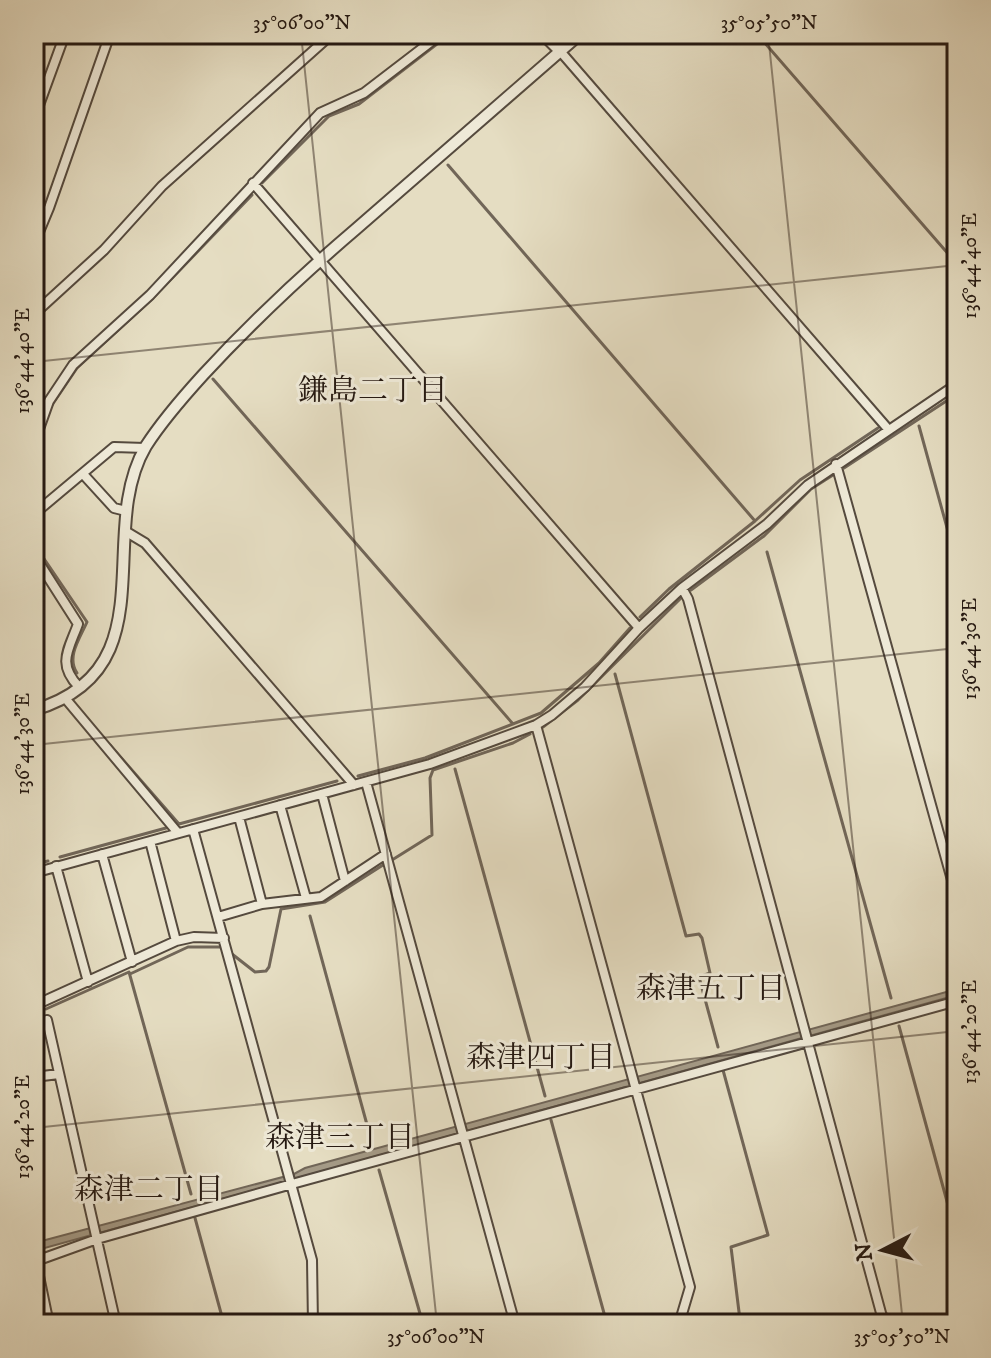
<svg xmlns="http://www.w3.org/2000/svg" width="991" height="1358" viewBox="0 0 991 1358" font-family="'IM FELL DW Pica','Noto Serif JP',serif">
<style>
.water{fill:#a49a86;stroke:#716658;stroke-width:2}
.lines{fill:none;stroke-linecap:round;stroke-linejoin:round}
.stream{stroke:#716658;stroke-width:3}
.minor-casing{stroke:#554a3e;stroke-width:12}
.tertiary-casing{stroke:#554a3e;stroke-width:14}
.minor{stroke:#eee9d7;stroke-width:8}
.tertiary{stroke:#eee9d7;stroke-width:10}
.ticks{fill:none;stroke:#251912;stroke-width:2;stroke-opacity:0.45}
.labels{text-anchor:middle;stroke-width:6;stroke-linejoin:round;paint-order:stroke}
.neighbourhood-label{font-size:30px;fill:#251912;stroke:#eee9d7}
.neatline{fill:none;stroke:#251912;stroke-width:3}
.ticks-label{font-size:20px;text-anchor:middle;fill:#251912}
</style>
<rect width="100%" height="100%" fill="#e5ddc2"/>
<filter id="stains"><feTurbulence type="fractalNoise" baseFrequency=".0025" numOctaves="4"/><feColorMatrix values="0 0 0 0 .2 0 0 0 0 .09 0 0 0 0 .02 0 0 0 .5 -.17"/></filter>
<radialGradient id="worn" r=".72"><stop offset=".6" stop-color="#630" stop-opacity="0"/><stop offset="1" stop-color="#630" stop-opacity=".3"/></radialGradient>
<!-- water -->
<path class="water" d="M 957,989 L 957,995 L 34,1251 L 34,1243 L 294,1174 L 305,1168 Z"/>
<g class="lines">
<!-- stream -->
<path class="stream" d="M 757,34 L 957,264
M 448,165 L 755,521
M 262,183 L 329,116 L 359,104 L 450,34
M 213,379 L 513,724
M 919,426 L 957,564
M 34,458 L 50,408 L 77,368 L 152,299 L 252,195
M 844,468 L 957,394
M 34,544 L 87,622 C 80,638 66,657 77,673
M 767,552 L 891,998
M 691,590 L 764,536 L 811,489 L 833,475
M 640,617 L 669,589 L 755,521 L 800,480 L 878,428
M 615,674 L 686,936 L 699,934 L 702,938 L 710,973 L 699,977 L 718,1047
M 543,727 L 578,700 L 680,599
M 110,745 L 179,824 L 337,781
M 455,769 L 545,1096
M 358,776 L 425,758 L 541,713 L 599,663 L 630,628
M 60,857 L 166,828
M 392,860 L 432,835 L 430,778 L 433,770 L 513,743 L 530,734
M 34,864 L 48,861
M 310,916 L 372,1143
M 232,954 L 255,972 L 266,971 L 269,967 L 281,909 L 325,902 L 383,865
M 130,974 L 188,947 L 220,947
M 46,1009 L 129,972 L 191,1194
M 899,1026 L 957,1238
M 723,1070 L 768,1235 L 731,1247 L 740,1320
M 551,1120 L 607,1324
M 379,1170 L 423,1324
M 195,1218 L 224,1324"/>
<!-- minor casing -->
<g class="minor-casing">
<path id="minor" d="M 560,51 L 888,429
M 34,119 L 65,34
M 253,183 L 639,628
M 34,244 L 49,208 L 110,34
M 34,314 L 104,250 L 162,186 L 332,34
M 34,443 L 49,401 L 73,365 L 150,295 L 320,113 L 364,93 L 441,34
M 836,464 L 957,898
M 83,474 L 114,508 L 126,511
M 34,514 L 114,447 L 145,448
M 125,531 L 145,543 L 354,785
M 34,555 L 78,624 C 68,651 57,664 79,687
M 682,588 L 688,599 L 884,1324
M 65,698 L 178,833
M 536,725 L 690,1287 L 679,1324
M 366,782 L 515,1324
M 322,794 L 345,881
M 280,805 L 306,898
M 239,817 L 262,904
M 193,829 L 312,1260 L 313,1324
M 150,841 L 176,941
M 102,854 L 132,962
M 56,866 L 88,982
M 34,873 L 430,764 L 536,725 L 552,715 L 585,687 L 639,628 L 682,588 L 767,524 L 808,485 L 957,384
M 218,917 L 262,904 L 321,897 L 386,854
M 34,998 L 35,1001 L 42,1002 L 176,941 L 194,937 L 224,938
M 47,1020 L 116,1324
M 34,1077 L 59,1074
M 34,1252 L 49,1324
M 36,1261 L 97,1239 L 292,1184 L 957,1001
M 782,1324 L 885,1318"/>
</g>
<!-- tertiary casing -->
<g class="tertiary-casing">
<path id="tertiary" d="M 543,34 L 560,51
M 34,710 C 170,670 94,534 146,446 C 162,421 183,397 203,375 C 251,323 302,275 356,229 C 431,164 505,99 580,34"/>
</g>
<!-- minor -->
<use href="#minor" class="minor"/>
<!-- tertiary -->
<use href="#tertiary" class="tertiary"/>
</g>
<!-- ticks -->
<path class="ticks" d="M 301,34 L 437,1324M 768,34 L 903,1324M 34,362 L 957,265M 34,745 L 957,648M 34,1128 L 957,1031"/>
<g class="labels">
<!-- neighbourhood labels -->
<g class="neighbourhood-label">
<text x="373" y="400">鎌島二丁目</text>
<text x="711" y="998">森津五丁目</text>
<text x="541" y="1067">森津四丁目</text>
<text x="340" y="1147">森津三丁目</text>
<text x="149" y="1199">森津二丁目</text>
</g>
</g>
<!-- margin -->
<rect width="991" height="1358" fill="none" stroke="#e5ddc2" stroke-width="88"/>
<!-- north arrow -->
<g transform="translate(883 1250) rotate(264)" stroke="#eee9d7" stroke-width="6" paint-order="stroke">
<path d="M0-6L14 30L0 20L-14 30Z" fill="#251912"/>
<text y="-12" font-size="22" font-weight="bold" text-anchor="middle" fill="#251912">N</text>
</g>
<rect x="44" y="44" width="903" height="1270" class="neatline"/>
<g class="ticks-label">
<text x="302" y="29">35°06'00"N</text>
<text x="769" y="29">35°05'50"N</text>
<text transform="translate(969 266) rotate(-90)" y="7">136°44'40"E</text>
<text transform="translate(22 361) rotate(-90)" y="7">136°44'40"E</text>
<text transform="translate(969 649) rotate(-90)" y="7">136°44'30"E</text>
<text transform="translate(22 744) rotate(-90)" y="7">136°44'30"E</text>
<text transform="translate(969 1032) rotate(-90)" y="7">136°44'20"E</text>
<text transform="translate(22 1127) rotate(-90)" y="7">136°44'20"E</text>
<text x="436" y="1343">35°06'00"N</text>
<text x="902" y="1343">35°05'50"N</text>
</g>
<rect width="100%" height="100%" filter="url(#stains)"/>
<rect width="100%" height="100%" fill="url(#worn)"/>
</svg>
